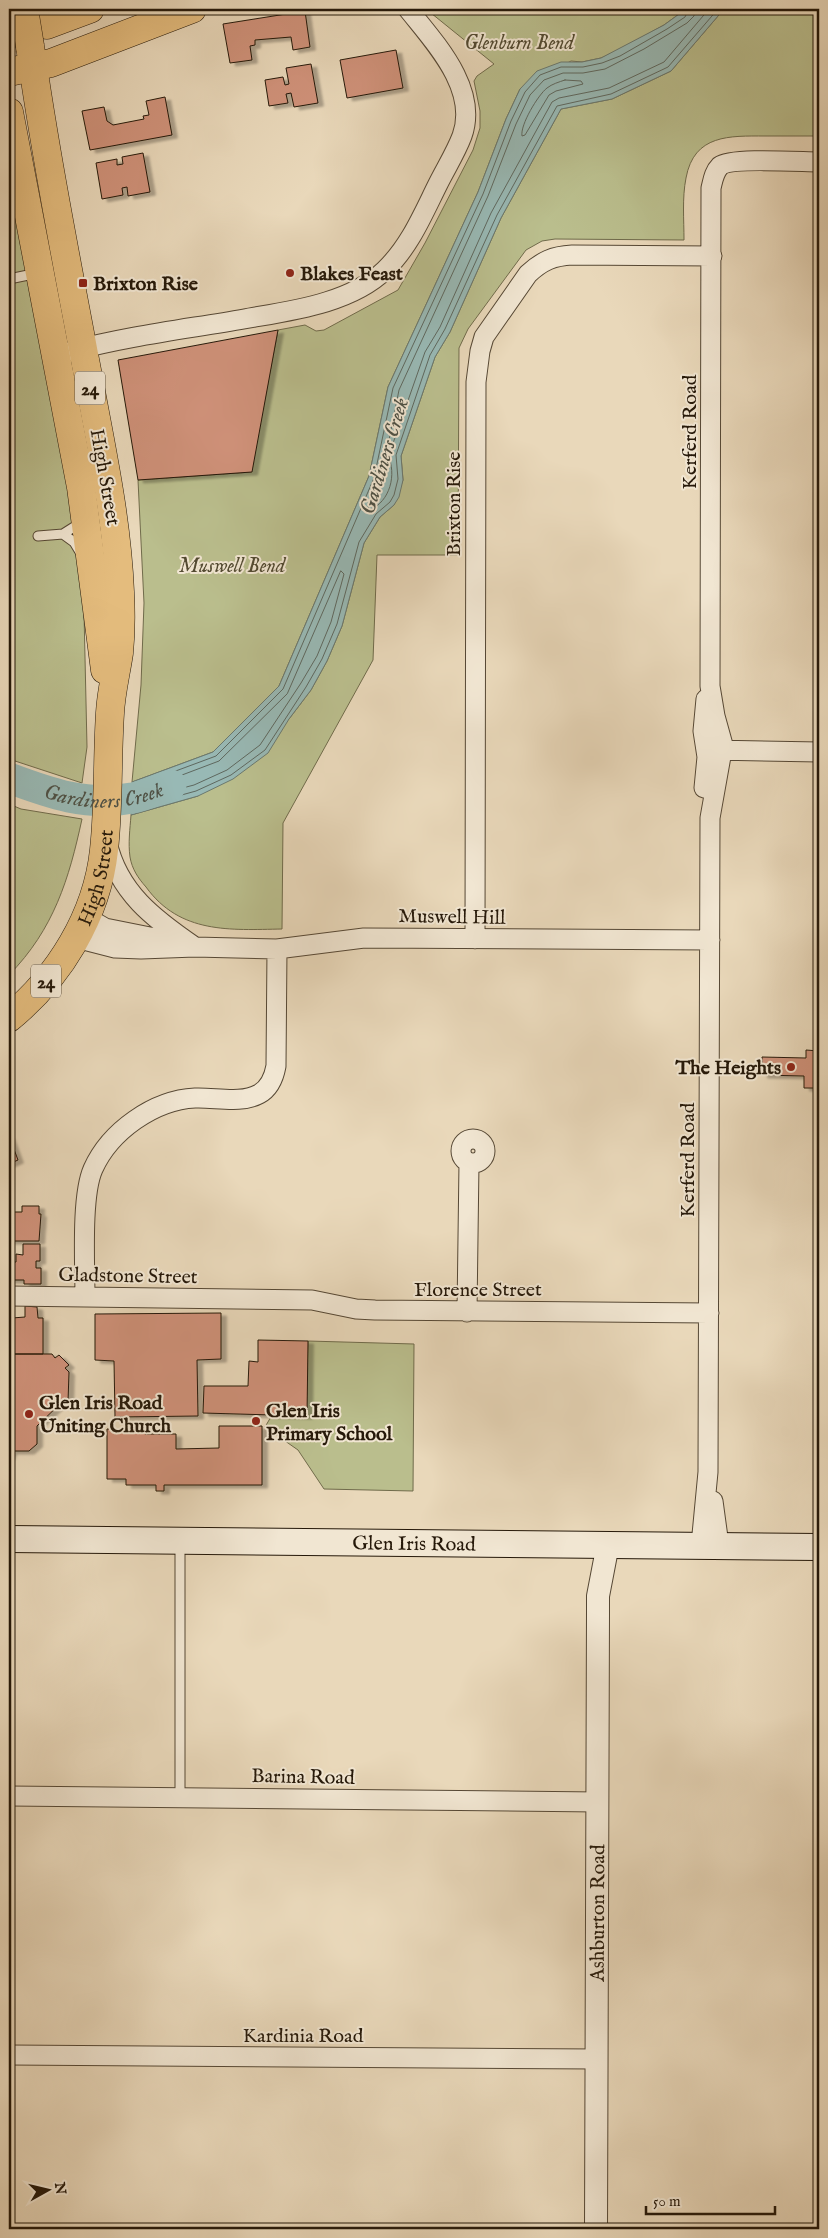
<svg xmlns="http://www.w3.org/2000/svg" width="828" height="2238" viewBox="0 0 828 2238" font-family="'IM FELL English',serif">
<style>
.green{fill:#babe8d;stroke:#706b4b}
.water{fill:#98b9b5;stroke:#6a7970}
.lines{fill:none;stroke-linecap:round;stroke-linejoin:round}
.shore{stroke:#5e685f;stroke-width:1}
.river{stroke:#98b9b5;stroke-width:31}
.building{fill:#cf9179;stroke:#251809;filter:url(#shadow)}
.motorway-tunnel{stroke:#c2b297;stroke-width:28;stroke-dasharray:28 14;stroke-linecap:butt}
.service-casing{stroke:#564835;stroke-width:11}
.minor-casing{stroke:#564835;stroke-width:21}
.tertiary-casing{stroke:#564835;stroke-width:24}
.secondary-casing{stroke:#251809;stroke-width:28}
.primary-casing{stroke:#251809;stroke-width:29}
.motorway-casing{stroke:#251809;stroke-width:29}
.service{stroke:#f1e6d2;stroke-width:9}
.minor{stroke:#f1e6d2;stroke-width:19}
.tertiary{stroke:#f1e6d2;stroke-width:22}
.secondary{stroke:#f1e6d2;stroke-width:26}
.primary{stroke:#e4bc7d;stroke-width:28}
.motorway{stroke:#e4bc7d;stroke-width:28}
.primary-bridge-casing{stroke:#251809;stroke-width:29;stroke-linecap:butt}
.primary-bridge{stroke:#e4bc7d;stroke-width:28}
.poi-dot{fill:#8f2418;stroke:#f1e6d2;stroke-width:2}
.labels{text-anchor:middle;stroke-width:4;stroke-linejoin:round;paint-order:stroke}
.shield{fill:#f1e6d2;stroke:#625645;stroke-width:1}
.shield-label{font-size:19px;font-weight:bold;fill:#251809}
.park-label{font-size:20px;font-style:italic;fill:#524a31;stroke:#f1e6d2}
.poi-label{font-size:20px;font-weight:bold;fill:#251809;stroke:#f1e6d2;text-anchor:start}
.street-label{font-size:20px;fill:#251809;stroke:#f1e6d2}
.water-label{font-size:21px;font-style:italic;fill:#4d5045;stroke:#f1e6d2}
</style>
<defs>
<filter id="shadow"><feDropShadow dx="5.5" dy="3" stdDeviation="1" flood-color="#0004"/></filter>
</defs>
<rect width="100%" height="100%" fill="#e9d8ba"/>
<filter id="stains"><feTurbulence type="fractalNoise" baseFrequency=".004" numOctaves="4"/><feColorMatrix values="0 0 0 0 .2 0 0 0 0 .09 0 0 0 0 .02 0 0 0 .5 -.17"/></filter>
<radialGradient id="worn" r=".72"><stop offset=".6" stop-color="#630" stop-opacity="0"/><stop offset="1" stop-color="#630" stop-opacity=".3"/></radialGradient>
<!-- green -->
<path class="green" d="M 426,9 L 686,9 L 664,25 L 617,51 L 601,58 L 582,62 L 571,61 L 520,89 L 506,119 L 478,192 L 388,387 L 369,476 L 279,686 L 213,752 L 132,782 L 141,685 L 144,603 L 138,480 L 251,472 L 278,330 L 305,325 L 316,331 L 324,330 L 398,290 L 425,243 L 473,150 L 480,128 L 480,111 L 474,81 L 477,76 L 494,64 Z
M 724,9 L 819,9 L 819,136 C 801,136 783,136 765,136 C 730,136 694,134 686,178 C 682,198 684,220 684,240 L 555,239 L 542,241 L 526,250 L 468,329 L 459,348 L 458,555 L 377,555 L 373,660 L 283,823 L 282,929 C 230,930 180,934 146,887 C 138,878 132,869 130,857 C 128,843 130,829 131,815 L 198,796 L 289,719 L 311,690 L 327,661 L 342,626 L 364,543 L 380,517 L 394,505 L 403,480 L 401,456 L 435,357 L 450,332 L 501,218 L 561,109 L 612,99 L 671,71 Z
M 9,182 L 83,568 L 87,747 L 82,783 L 9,759 Z
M 9,804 L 21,809 L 82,819 C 69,879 54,929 9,975 Z
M 308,1341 L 414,1344 L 413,1491 L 324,1489 L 298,1450 L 265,1427 L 272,1415 L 306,1416 Z"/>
<!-- water -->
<path class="water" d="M 686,9 L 724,9 L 671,71 L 612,99 L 561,109 L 501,218 L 450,332 L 435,357 L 401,456 L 403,480 L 399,497 L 394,505 L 380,517 L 364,543 L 342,626 L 327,661 L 311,690 L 289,719 L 268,753 L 233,779 L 198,796 L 131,815 L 132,782 L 213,752 L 279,686 L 369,476 L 388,387 L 478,192 L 506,119 L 520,89 L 537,71 L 561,62 L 582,62 L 601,58 L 664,25 Z"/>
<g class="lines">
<!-- shore -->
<path class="shore" d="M 689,9 L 685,17 L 667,29 L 620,56 L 602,63 L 583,67 L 561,67 L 540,75 L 525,92 L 511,121 L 483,194 L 393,388 L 374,478 L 283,689 L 216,756 L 138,785 L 138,807 L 196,791 L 231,775 L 265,750 L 306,687 L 322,659 L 337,624 L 359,542 L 376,514 L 390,502 L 394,495 L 398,479 L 396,455 L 430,355 L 445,329 L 497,215 L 557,106 L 611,94 L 668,67 L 718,9
M 695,9 L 694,16 L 687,23 L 644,49 L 605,69 L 583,73 L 563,73 L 544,80 L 530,95 L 516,124 L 488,196 L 399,390 L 387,450 L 391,449 L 425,352 L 440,327 L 491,213 L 552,102 L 559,98 L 609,88 L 664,62 L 709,9
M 565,80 L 581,81 L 583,84 L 556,91 L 549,95 L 525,135 L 522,136 C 520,125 538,95 547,88 C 552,84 559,82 565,80 Z
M 388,455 C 397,475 390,501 370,510 L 368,507 L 379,480 L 385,457 Z
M 341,571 L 344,574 L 331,622 L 317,656 L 301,683 L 260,745 L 227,770 L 194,785 L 144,798 L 145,789 L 219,761 L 287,694 Z"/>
<!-- river -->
<path class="river" id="s1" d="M 9,778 C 49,793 88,807 132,798 C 145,796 158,789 171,785"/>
</g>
<!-- building -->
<path class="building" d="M 305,11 L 310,47 L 293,50 L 291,37 L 255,40 L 255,45 L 250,46 L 252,60 L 230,63 L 223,24 Z
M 396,50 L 403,88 L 347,98 L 340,60 Z
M 311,64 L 318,103 L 294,107 L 291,93 L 286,94 L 288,103 L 269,106 L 265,80 L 283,77 L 285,85 L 289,84 L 286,68 Z
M 165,97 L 172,135 L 90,150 L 82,111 L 104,107 L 107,121 L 113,125 L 144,119 L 143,116 L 149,115 L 146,101 Z
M 143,153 L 150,192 L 128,196 L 127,187 L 122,188 L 123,195 L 102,199 L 96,163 L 117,159 L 117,165 L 123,164 L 122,157 Z
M 278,330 L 252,472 L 138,480 L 118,360 Z
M 806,1050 L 819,1051 L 819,1088 L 804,1088 L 804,1076 L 762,1075 L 762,1057 L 806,1058 Z
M 9,1136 L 18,1160 L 9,1164 Z
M 22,1206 L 39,1206 L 39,1214 L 41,1214 L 39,1241 L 9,1241 L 9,1212 L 22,1212 Z
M 23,1244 L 40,1244 L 40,1261 L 36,1261 L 36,1268 L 41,1268 L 41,1284 L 24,1284 L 24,1280 L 9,1280 L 9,1262 L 16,1262 L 16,1254 L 23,1255 Z
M 25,1306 L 37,1307 L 38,1318 L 43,1318 L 43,1354 L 9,1354 L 9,1321 L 12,1321 L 12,1318 L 25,1317 Z
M 221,1313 L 221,1359 L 197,1360 L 198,1416 L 115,1417 L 114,1361 L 95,1360 L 95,1314 Z
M 258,1340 L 308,1341 L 307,1416 L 203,1413 L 204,1386 L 248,1386 L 249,1361 L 258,1362 Z
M 9,1354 L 52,1354 L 55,1358 L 59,1355 L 69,1365 L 65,1368 L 69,1372 L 68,1402 L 62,1402 L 37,1426 L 37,1444 L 29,1451 L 11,1451 L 9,1457 Z
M 219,1426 L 262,1426 L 262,1485 L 164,1485 L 164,1491 L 156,1491 L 156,1485 L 126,1485 L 126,1479 L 107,1479 L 107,1429 L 145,1429 L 145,1434 L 176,1434 L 176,1449 L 219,1448 Z"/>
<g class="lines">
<!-- motorway-tunnel -->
<path class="motorway-tunnel" d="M 9,40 L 47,25"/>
<!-- service casing -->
<g class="service-casing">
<path id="service" d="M 9,279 L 38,273
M 63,534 L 74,542 L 80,552
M 38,536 L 63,534 L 82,522
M 180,1543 L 180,1797"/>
</g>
<!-- minor casing -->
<g class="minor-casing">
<path id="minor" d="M 72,351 C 128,336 187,329 244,319 C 289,311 350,304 385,270 C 410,246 423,214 438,184 C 446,168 456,152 462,136 C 479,89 435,43 408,9
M 711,750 L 819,752
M 704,788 L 707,757 L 703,731 L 706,699
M 107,842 C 118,892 154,919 195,947
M 86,917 L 105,928 L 175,942
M 76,938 L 115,948 L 141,949 L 195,947 L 277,949 L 364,938 L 710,940
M 475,939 L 476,382 L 480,351 L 484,337 L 528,274 C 542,261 553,256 572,255 L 712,256
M461 1151a12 12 0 1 1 24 0a12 12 0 1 1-24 0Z
M 9,1296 L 312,1300 L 356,1309 L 375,1310 L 709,1313
M 85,1297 C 85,1265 81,1196 93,1169 C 110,1131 154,1100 195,1098 C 215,1097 241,1104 259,1094 C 270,1088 274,1077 276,1066 L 277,949
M 467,1312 L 469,1163
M 713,1501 L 719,1545
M 701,1545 L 708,1472 L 710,818 L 723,745 L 715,716 L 710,686 L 711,188 C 713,180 714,172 720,166 C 731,157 802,162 819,162
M 9,1796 L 598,1802
M 9,2055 L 597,2059"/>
</g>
<!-- tertiary casing -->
<g class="tertiary-casing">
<g id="tertiary">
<path id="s2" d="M 596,2229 L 598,1612 L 598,1596 L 608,1544"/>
</g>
</g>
<!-- secondary casing -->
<g class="secondary-casing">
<g id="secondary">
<path id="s3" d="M 9,1539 L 819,1547"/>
</g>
</g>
<!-- primary casing -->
<g class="primary-casing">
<g id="primary">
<path d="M 9,112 L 81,487 L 105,670"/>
<path id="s4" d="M 9,1018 C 59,977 97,916 104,850 C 109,804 107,759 110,713 C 111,693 116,673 119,653 C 121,633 121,612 120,592 C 117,520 102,451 89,381 C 68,269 46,158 30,46"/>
</g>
</g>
<!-- motorway casing -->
<g class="motorway-casing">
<path id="motorway" d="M 47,25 L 90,9
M 9,72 L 51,63 L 192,9"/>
</g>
<!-- service -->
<use href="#service" class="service"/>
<!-- minor -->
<use href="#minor" class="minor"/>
<!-- tertiary -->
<use href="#tertiary" class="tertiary"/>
<!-- secondary -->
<use href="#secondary" class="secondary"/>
<!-- primary -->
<use href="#primary" class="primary"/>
<!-- motorway -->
<use href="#motorway" class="motorway"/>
<!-- primary-bridge casing -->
<g class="primary-bridge-casing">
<path id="primary-bridge" d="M 24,9 L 30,46"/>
</g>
<!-- primary-bridge -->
<use href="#primary-bridge" class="primary-bridge"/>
</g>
<!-- markers -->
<g class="poi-dot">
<circle cx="290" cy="273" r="5"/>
<rect x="78" y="278" width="10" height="10" rx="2.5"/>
<circle cx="791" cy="1067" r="5"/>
<circle cx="29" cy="1414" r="5"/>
<circle cx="256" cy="1421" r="5"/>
</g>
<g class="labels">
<!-- shield labels -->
<g class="shield">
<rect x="75" y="371.5" width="30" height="33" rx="4"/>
<rect x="31" y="964.5" width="30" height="33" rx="4"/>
</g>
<g class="shield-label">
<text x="90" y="395">24</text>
<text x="46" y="988">24</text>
</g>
<!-- park labels -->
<g class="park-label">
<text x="519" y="49">Glenburn Bend</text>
<text x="232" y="572">Muswell Bend</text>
</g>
<!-- poi labels -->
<g class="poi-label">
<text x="300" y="280">Blakes Feast</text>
<text x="93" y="290">Brixton Rise</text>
<text x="781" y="1074" text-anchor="end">The Heights</text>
<text x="39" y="1409">Glen Iris Road<tspan x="39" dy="23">Uniting Church</tspan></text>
<text x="266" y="1417">Glen Iris<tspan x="266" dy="23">Primary School</tspan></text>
</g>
<!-- street labels -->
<g class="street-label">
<text transform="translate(689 432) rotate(-90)" y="7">Kerferd Road</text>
<text transform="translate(106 477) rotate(80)" y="7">High Street</text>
<text transform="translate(453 504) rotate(-90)" y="7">Brixton Rise</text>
<text dy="7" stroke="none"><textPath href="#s4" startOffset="169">High Street</textPath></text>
<text transform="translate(452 916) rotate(1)" y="7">Muswell Hill</text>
<text transform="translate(687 1160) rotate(-90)" y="7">Kerferd Road</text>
<text transform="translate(128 1275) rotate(1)" y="7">Gladstone Street</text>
<text x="478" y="1296">Florence Street</text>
<text dy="7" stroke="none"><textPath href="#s3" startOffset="405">Glen Iris Road</textPath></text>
<text transform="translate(303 1776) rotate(1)" y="7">Barina Road</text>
<text dy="7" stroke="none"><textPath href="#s2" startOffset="316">Ashburton Road</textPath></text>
<text x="303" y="2042">Kardinia Road</text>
</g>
<!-- water labels -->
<g class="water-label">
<text transform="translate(384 456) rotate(-73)" y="7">Gardiners Creek</text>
<text dy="7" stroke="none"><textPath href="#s1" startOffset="98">Gardiners Creek</textPath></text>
</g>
</g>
<!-- margin -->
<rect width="828" height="2238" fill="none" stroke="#e9d8ba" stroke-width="30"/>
<rect x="10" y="10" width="808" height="2218" fill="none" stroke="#251809" stroke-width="2.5"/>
<rect x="15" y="15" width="798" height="2208" fill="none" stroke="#251809"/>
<!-- north arrow -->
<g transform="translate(48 2190) rotate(82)" stroke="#f1e6d2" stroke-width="4" paint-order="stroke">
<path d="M0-4L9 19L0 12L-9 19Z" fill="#251809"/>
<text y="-8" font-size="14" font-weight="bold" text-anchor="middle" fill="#251809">N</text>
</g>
<!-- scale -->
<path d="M646 2206v8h129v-8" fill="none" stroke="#251809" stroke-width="2.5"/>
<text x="653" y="2206" font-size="15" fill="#251809" stroke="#f1e6d2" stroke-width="4" paint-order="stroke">50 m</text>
<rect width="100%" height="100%" filter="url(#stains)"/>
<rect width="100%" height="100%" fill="url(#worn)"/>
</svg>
